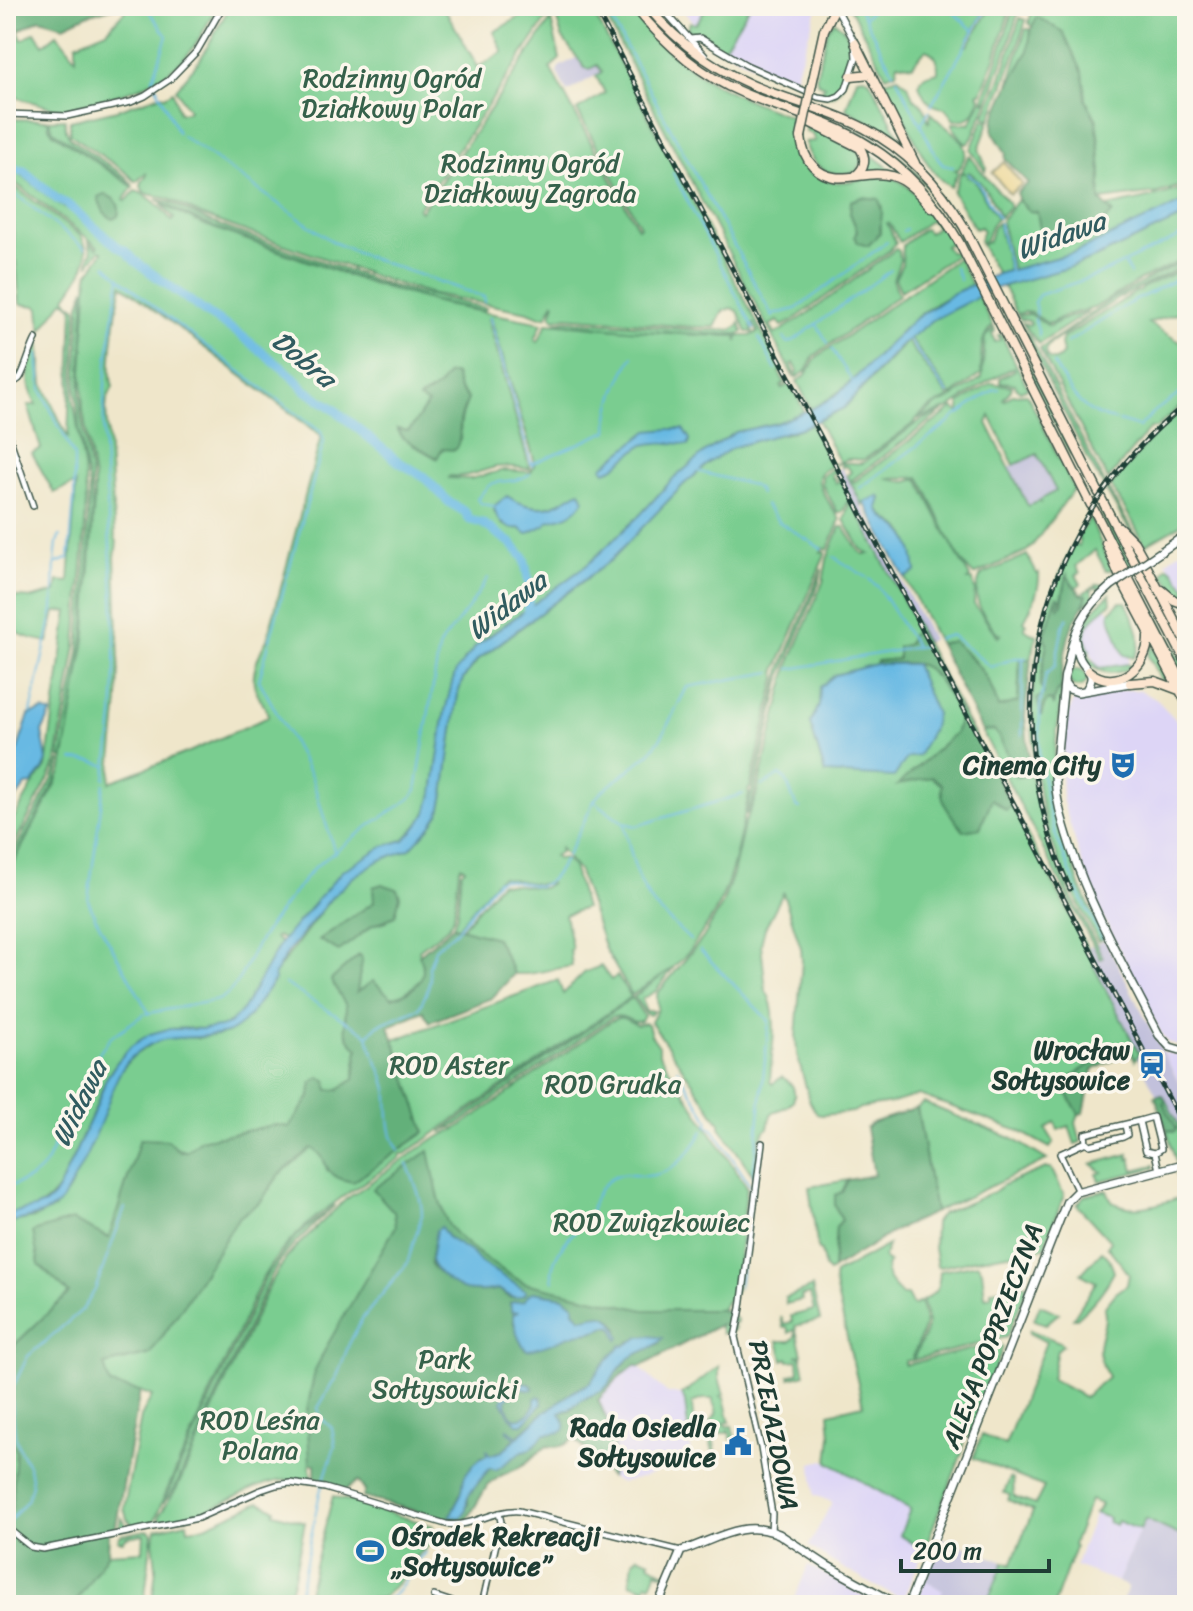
<svg xmlns="http://www.w3.org/2000/svg" width="1193" height="1611" font-family="Sriracha,sans-serif">
	<style>
		.built { fill: #ddd5f6 }
		.industrial { fill: #c2c1dc }
		.green { fill: #7acd90; stroke: #4c8562; stroke-width: 2; fill-rule: evenodd }
		.forest { fill: #63b07a; stroke: #417657; stroke-width: 2; fill-rule: evenodd }
		.sand { fill: #eeda9e; stroke: #868c69; stroke-width: 2 }
		.water { fill: #68b9e3; stroke: #447b8c; stroke-width: 2 }
		.lines { fill: none; stroke-linecap: round; stroke-linejoin: round }
		.stream { stroke: #68b9e3; stroke-width: 2 }
		.river { stroke: #68b9e3; stroke-width: 9 }
		.minor-casing { stroke: #3e564a; stroke-width: 8 }
		.tertiary-casing { stroke: #3e564a; stroke-width: 10 }
		.secondary-casing { stroke: #3e564a; stroke-width: 11 }
		.minor { stroke: #fff; stroke-width: 5 }
		.tertiary { stroke: #fff; stroke-width: 7 }
		.secondary { stroke: #fce5cf; stroke-width: 8 }
		.rail-casing { stroke: #1f3d34; stroke-width: 5 }
		.rail { stroke: #fbf7ec; stroke-width: 2; stroke-dasharray: 6; stroke-linecap: butt }
		.tertiary-bridge-casing { stroke: #3e564a; stroke-width: 10; stroke-linecap: butt }
		.secondary-bridge-casing { stroke: #3e564a; stroke-width: 11; stroke-linecap: butt }
		.tertiary-bridge { stroke: #fff; stroke-width: 7 }
		.secondary-bridge { stroke: #fce5cf; stroke-width: 8 }
		.labels { text-anchor: middle; dominant-baseline: central; stroke-width: 7; stroke-linejoin: round; paint-order: stroke }
		.park-label { font-size: 26px; fill: #36614b; stroke: #fbf7ec }
		.poi-label { font-size: 26px; font-weight: bold; fill: #1f3d34; stroke: #fbf7ec; text-anchor: end }
		.street-label { font-size: 26px; fill: #1f3d34; stroke: #fbf7ec }
		.water-label { font-size: 28px; font-style: italic; fill: #315c60; stroke: #fbf7ec }
	</style>
	<rect width="100%" height="100%" fill="#fbf7ec"/>
	<filter id="ink" filterUnits="userSpaceOnUse"><feTurbulence type="fractalNoise" baseFrequency=".0125" numOctaves="2"/><feDisplacementMap in="SourceGraphic" scale="16" xChannelSelector="R" yChannelSelector="G"/><feConvolveMatrix kernelMatrix="1 2 1 2 8 2 1 2 1" color-interpolation-filters="sRGB"/></filter>
	<filter id="wash" filterUnits="userSpaceOnUse"><feTurbulence type="fractalNoise" baseFrequency=".006" numOctaves="4" result="noise"/><feDisplacementMap in="SourceGraphic" scale="32" xChannelSelector="R" yChannelSelector="G"/><feGaussianBlur stdDeviation="1.8" result="paint"/><feColorMatrix in="noise" values="0 0 0 0 0 0 0 0 0 0 0 0 0 0 0 0 0 1.4 0 .05"/><feComposite in="paint" operator="in"/></filter>
	<g filter="url(#wash)">
		<rect width="100%" height="100%" fill="#efe6ca"/>
		<!-- built -->
		<path class="built" d="M670,6H707L696,24L682,10L680,13Z
			M750,6H818L794,80L757,67L723,49Z
			M1187,546V589L1166,562Z
			M1106,607L1110,612V620L1124,655L1129,658L1128,664L1104,668L1097,666L1085,639V631L1094,618Z
			M1130,690H1140L1157,700L1178,722L1184,718L1187,723V1049L1169,1043L1162,1035L1092,895L1062,799L1061,771L1066,720L1074,700L1094,692Z
			M1163,1052L1187,1057V1098Z
			M636,1364L668,1394H682L685,1402L692,1462L660,1470L644,1477L621,1483L610,1477L615,1438L598,1400L620,1376Z
			M824,1460L910,1509L900,1535L924,1550L904,1596L900,1597L875,1586L831,1561L809,1546L832,1502L814,1495L812,1463Z
			M1095,1513L1140,1530L1118,1582L1075,1566Z
			M808,1565L880,1605H792Z
			M925,1580L944,1591L936,1605H915Z"/>
		<!-- industrial -->
		<path class="industrial" d="M576,58L585,68L597,64L602,72L567,92L557,72L559,67Z
			M1036,453L1056,491L1028,506L1008,468Z
			M842,468L932,639L925,643L836,471Z
			M1105,940L1187,1099V1155L1083,950Z
			M1187,1517V1605H1121L1128,1587L1118,1582L1144,1519L1179,1534Z
			M942,1538L1004,1562L986,1605H936L943,1591L925,1580Z"/>
		<!-- green -->
		<path class="green" d="M6,6H8L22,40L35,32L43,45L57,34L76,58V44L107,31L129,6H217C209,20 202,37 192,49C162,89 109,97 64,109L53,108L12,96L6,98Z
			M230,6H443L478,67L503,52L494,32L533,9L532,6H555L418,209L421,211L551,20L560,59L550,68L638,228L640,226L577,110L605,93L596,76L602,72L597,65L590,69L585,68L562,37L557,20L560,6H590L782,370L779,372L785,383L781,385L782,388L790,384L803,408V412L777,423L736,432L704,453L671,481L641,514L587,565L530,608V587L525,557L518,547L484,523L470,518L466,511L454,503L428,479L399,459L337,410L307,390L284,369L257,350L233,329L210,315L139,263C133,255 128,251 120,246C115,242 113,237 106,234L26,170L17,167L6,159V119L48,120L49,127L53,133L133,187L124,199L126,201L135,191C150,195 162,208 172,221L174,218L161,204L202,224L372,284L451,306L542,323L535,340L538,342L547,323L628,330L555,322L567,320L698,330H731L737,327L740,323L743,332L739,334H700L628,330L694,335L736,336L737,342L738,336H750L758,332L754,324L751,326L753,332H747L738,311L732,308L723,311L715,327H693L567,317L555,319L551,315L555,303L554,302L547,316L540,317L528,312L429,293L389,281L245,231L201,215L169,199L148,194L143,191L141,186L142,182L147,175L146,173L136,182L127,173L70,134V121L117,110L161,95L165,96L173,91L179,113L188,112L189,110L176,89L200,60ZM491,318L535,463L531,472L504,470L470,479L449,478L450,476C467,478 480,471 496,467C507,465 519,468 530,469L488,319ZM448,374L468,399C462,413 459,424 461,440L442,449L436,458L413,445L398,429L408,431C417,423 420,412 428,404L420,398L438,387ZM507,496C521,506 542,511 558,503L571,514L513,529L502,524L494,511Z
			M600,6H628C677,71 724,93 798,119C794,145 805,179 836,182C859,184 881,168 903,183C920,195 944,229 955,246L952,248L950,243L945,246L950,252H955L956,255L901,291L895,279L902,264L903,245L922,230L925,229L929,233L937,227L931,220L900,242L889,223H887L896,243L890,250L792,321L782,326L778,321L770,325L775,334L803,317L896,249L899,251L900,260L893,280L899,295L814,356L806,371L796,378L795,377L798,371L794,363L791,364L794,372L793,376ZM882,205L880,233L855,236L857,230L850,213Z
			M707,6H750L723,49L701,36H693L691,31L687,30L690,22L696,24Z
			M849,6H987L965,46H968L991,6H1011L995,58L981,93H978L980,98C973,115 974,120 954,120L945,108C929,106 925,100 919,85C922,74 928,75 938,72C938,62 937,53 925,50L912,66L898,63L896,72L886,76Z
			M1014,6H1020L1008,46L988,101L983,98L995,68Z
			M1033,6H1187V184L1158,193L1100,200L1101,171L1097,120L1086,100L1083,73L1037,18L1032,27L1029,23Z
			M1020,18L1026,20L1016,52L990,120L984,117L1001,78Z
			M834,21C858,36 852,58 844,80C842,86 840,93 833,95C827,98 821,95 814,93L820,92L825,86L818,83L816,77L828,28Z
			M1026,29H1031L1029,51L1009,84Z
			M864,77L869,79L901,140L846,109L857,78Z
			M898,77L908,85L913,98C924,103 926,112 929,123L931,113C939,124 964,136 966,151C966,156 961,165 959,169L955,170L958,172L951,187C930,176 919,147 908,126C901,111 893,96 885,81Z
			M982,100L987,103L972,138L969,143L966,144L953,127V123L970,124Z
			M65,119L66,130L70,138L125,176L133,185L53,131L49,120Z
			M983,120L989,122L979,149L986,167L985,171L971,150Z
			M807,124L858,149L862,161L856,172C830,178 812,169 805,142L815,141L812,134L806,132Z
			M847,126C899,145 940,192 965,241L963,242C946,211 924,179 896,157C880,145 864,136 847,126Z
			M866,151L896,173L862,174Z
			M970,156L989,181L1009,203V207L1000,217C993,202 983,181 969,172L967,177L973,178L975,181L997,219L991,225L986,239L980,243L979,240L983,231L980,227L975,229L953,192L961,172L966,174L962,171L968,157Z
			M6,166L28,180L56,203L69,210L128,255L137,264L236,334L283,371L302,390L326,405L393,459L424,479L450,505L460,511L469,521L488,530L512,547L520,556L529,588L528,602L524,611L487,637L464,660L445,711L433,793L429,807L422,820L404,840L384,846L343,871L297,923L285,940L277,936L275,938L281,943C263,968 256,1001 232,1021C214,1036 187,1024 166,1030C138,1037 120,1054 106,1079C101,1090 98,1102 93,1113C82,1138 70,1162 60,1186C46,1207 31,1212 6,1214V877L56,784L62,769L86,634L94,500V479L83,411L82,374L88,274L103,252L100,250L89,264L90,254L92,253L89,242L97,248L98,246L6,176ZM122,285L321,436L267,640C260,650 252,671 254,684C255,693 264,704 268,713V717L189,752L110,782L118,701L119,661L115,557L117,542L115,537L106,410L107,399L113,387C106,368 117,306 122,285Z
			M6,180L81,236C96,258 78,280 66,297L70,303L77,308L73,397L84,467L86,495L85,525L76,646L56,761L50,776L6,860V832L33,785L46,767L68,611L55,612L48,642C27,637 13,638 9,614L6,612V596L33,598L56,592L58,581L69,582L76,483L54,493L32,453L41,449L28,405H36C26,384 25,357 39,339L43,384L68,438L73,308L64,300L41,331L39,308L36,306L20,304L9,188L6,184Z
			M1187,187V200L1176,206L1076,252L1012,270L1001,221L1018,200L1029,211H1037L1080,239L1105,221L1112,213L1107,207L1161,195Z
			M156,199L169,202L208,221L235,231L384,283L420,293L486,308L485,311L435,301L357,277L211,226L180,212Z
			M1187,215V258L1140,280L1094,308L1066,315L1051,323H1047L1032,313L1025,312L1017,314L1003,286L1068,268L1097,257Z
			M998,223L1009,271L997,274L981,245L989,241L993,227Z
			M958,258L972,285C949,295 927,307 909,324C877,353 851,390 811,409L797,381L805,376L817,357Z
			M1187,260V264L1119,298L1050,344L1045,350C1046,363 1058,363 1063,353L1061,344L1063,338L1136,292L1141,291L1142,288L1187,267V310L1148,323L1187,346V400L1156,428H1150L1108,480L1040,349L1112,299L1163,271Z
			M85,288L80,392L81,414L91,475L92,511L84,636L66,745L62,758L59,757L79,651L88,519L89,487L79,426L76,390L80,305Z
			M978,296L993,326C978,337 982,358 981,374L951,396L910,338L934,319Z
			M1088,312L1039,344L1022,323L1029,325L1031,323L1029,321L1020,319L1018,316L1030,314L1049,326L1066,318Z
			M1009,326L1072,447L1070,455L1007,327Z
			M1021,327L1030,337L1105,484L1142,547L1140,548L1091,465Z
			M994,328L995,331L992,334L995,342L1000,340L998,335L1001,334L1028,388L1020,391L1016,388L1015,384L1000,382V378L1015,370L1014,367L988,381L949,408L918,419L939,403L945,402L982,378L985,337Z
			M907,341L949,398C936,404 921,410 914,423L865,459C857,461 852,457 844,460V461C837,465 826,467 821,473C812,483 835,510 840,520L828,549L827,550L824,548L821,552H825V555L776,670V678L750,788L748,790L749,794C740,832 735,873 717,908C710,923 699,936 691,949C677,968 652,982 632,995L605,949L579,872L560,848V852L554,856L557,859L564,858L573,867L585,908L565,915L572,949L570,950L572,966L528,974H514L496,938L461,929L500,883L543,888L551,883L537,884L501,877L496,881L458,927L453,926L457,915L461,872L465,869L461,866L459,870L454,916L449,926L419,950C420,956 424,962 424,968C425,975 421,979 416,984C396,1004 382,997 356,993L362,958C355,979 337,1019 349,1039C352,1043 355,1046 358,1049L354,1079L338,1090H328L319,1078L312,1083L310,1097L290,1128L276,1125L201,1140L187,1151L140,1139L109,1239L56,1280L69,1293L6,1353V1223L34,1218L55,1208L69,1190L104,1112L110,1093L118,1074L133,1056L160,1039L180,1037L197,1038L228,1033L275,980L274,975L331,898L353,877L378,860L410,849L431,826L440,812L444,794L458,693L463,679L478,660L611,560L683,485L710,462L734,447L765,437L788,433L811,424L831,466L842,461H839L818,421L844,408ZM373,887L387,921L373,925L339,950L320,939L375,902Z
			M991,383L1012,386L1011,390L1003,399L1005,400L1012,395L1027,394L1074,489L1032,546L1027,551L974,575C953,558 935,502 919,477C908,479 894,476 888,479L906,482L918,479L954,549L970,577L968,580H973L975,590L974,604L998,637L1002,634L999,635C984,616 969,601 981,575L1027,555L1037,574L1039,573C1040,589 1032,607 1024,621L1027,624L1024,627L1030,633L1037,635L1031,659H1020L1018,702L998,707C991,678 974,652 945,642L939,644L905,578L916,571C913,559 912,541 903,531C895,522 884,520 878,508L881,498L866,501L862,505L847,475L851,472L847,466L842,467L841,464C852,460 856,466 865,462L918,422L943,411L852,480L854,482L953,408L960,413V403ZM990,416L1014,465L1037,454L1056,491L1040,500L1041,504L1039,501L1028,506L987,423Z
			M1187,405V521L1145,545L1134,524L1111,486L1152,436Z
			M834,468L836,471L831,475L836,483L839,481L835,474L837,473L920,632L911,634L908,644L898,659L878,661L876,664L835,675L820,687L819,706L810,723L825,773L936,714L915,664L925,666L932,675L937,678L952,702L959,720L956,732L899,784L931,777L942,785L992,798L1006,810L1012,806L1095,962L1093,965L1139,1053L1135,1060L1131,1052C1114,1050 1071,1072 1064,1088L1079,1114L1076,1123L1081,1142L1075,1144L1069,1126L1058,1130L1055,1122L1046,1129L1054,1142L1050,1148L1019,1131L919,1095L892,1103L860,1108L853,1112L822,1115L817,1114L810,1102L797,1054L796,1037L802,961L801,948L783,893L765,928L761,944L766,991C780,1011 771,1057 770,1081L772,1084L782,1077C789,1081 794,1085 794,1093C796,1107 780,1108 771,1114L768,1128L764,1132L760,1139L755,1178L720,1127V1123L651,1022L658,1009L657,994L703,938L722,905L733,874L744,825L755,800L788,667L823,582L827,559L840,527H844L859,551L863,554H869L861,549L844,520L849,503L847,502L843,511L838,513L822,484V476Z
			M1100,501L1133,565L1128,569L1097,506Z
			M1090,517L1112,570L1106,571L1095,550L1076,566L1080,573L1076,575L1081,584L1076,587L1081,594L1098,584L1105,585L1100,589L1096,587L1091,589L1094,596L1084,607L1087,595H1082L1067,576L1059,609L1056,604L1057,596L1044,638L1047,642L1040,685L1044,693L1041,715L1044,705L1047,701L1051,700L1062,687L1052,775L1054,804L1080,886L1105,938L1098,941C1083,912 1067,883 1056,853C1027,773 1025,687 1048,606C1055,585 1064,564 1074,544L1079,546L1080,541L1078,537Z
			M1168,567L1172,569L1187,589V602L1163,575L1165,570Z
			M822,569L819,583L781,677L752,803L746,815L781,668Z
			M1110,594L1111,603C1095,617 1077,627 1090,651L1088,653L1093,661L1099,668L1128,664L1131,667C1111,681 1079,669 1079,642C1079,623 1096,606 1110,594Z
			M1140,594L1149,598L1187,671V686Z
			M1120,602H1126C1134,619 1146,640 1134,658L1124,655C1119,646 1118,639 1115,631C1113,623 1109,621 1110,612Z
			M1151,644L1171,683L1161,680L1148,656Z
			M1069 678a9 9 0 1 1 18 0a9 9 0 1 1-18 0Z
			M995,730L1008,754L1016,777L1031,775L1051,851L1072,898L1103,958L1100,959L982,731Z
			M59,760L61,761L55,782L6,874V866L52,780Z
			M601,966L611,980L617,976L631,997L405,1154H401L400,1158C349,1193 293,1224 262,1279L164,1497L154,1523L121,1530L119,1529L121,1517L128,1527L133,1525L127,1519L124,1508L141,1417L152,1396L142,1392L110,1385L104,1365L148,1355L161,1339L183,1306L238,1218L261,1201L279,1175L312,1147L322,1154L327,1170L353,1182L425,1132L394,1040L558,980L563,994L585,972Z
			M674,967L656,991L642,999L646,1011H654L650,1015L646,1014L634,997Z
			M632,998L644,1016L641,1021C630,1025 626,1013 612,1017L457,1125L441,1132Z
			M618,1018H623L637,1025L645,1023L648,1024L651,1035L659,1046V1054L747,1187L735,1292L721,1309L723,1310H727L730,1316H733L737,1320L736,1323L732,1322V1326L735,1327L733,1331L722,1333L719,1325L639,1367L636,1365L620,1376L598,1400L615,1438L610,1477L574,1437C566,1446 560,1448 547,1446L519,1468L502,1475L487,1486L467,1520L452,1521L363,1497L365,1491L358,1481L345,1490L315,1481V1464H310L311,1482C300,1481 289,1479 278,1481C246,1487 221,1509 188,1515V1517L161,1521L159,1519L160,1514L177,1488L270,1284L285,1260L296,1247L345,1200L430,1141L458,1128L611,1021Z
			M1166,1101L1187,1141V1159L1176,1162L1167,1131L1170,1130L1173,1123L1163,1102Z
			M924,1103L1011,1138L1047,1160L935,1212L917,1108Z
			M1129,1154L1128,1159L1131,1158L1134,1170L1154,1165V1168L1099,1181L1097,1174L1102,1172L1092,1164Z
			M1046,1168H1051L1064,1195L1044,1248L978,1259L940,1267L937,1266L934,1248L935,1223L941,1214L994,1192L1003,1185Z
			M1186,1171L1187,1517L1179,1535L1145,1519L1140,1530L1118,1521L1116,1525L1108,1522L1109,1518L1095,1513L1098,1510L1101,1504L1090,1500L1073,1545L1075,1547L1054,1605H986L1004,1562L1011,1565L1033,1511L1008,1500L1010,1495L1004,1493L1010,1478L1013,1479L1014,1497L1035,1505L1044,1487L973,1458L982,1435L1005,1445L1046,1342L1029,1333L1030,1330L1060,1342L1063,1345L1057,1350L1051,1379L1084,1397L1108,1377C1104,1368 1099,1359 1099,1349C1099,1335 1108,1323 1104,1308L1116,1293L1127,1285L1129,1274L1107,1246L1111,1242L1077,1205L1084,1196L1107,1190L1112,1202C1136,1214 1157,1204 1182,1197L1176,1173Z
			M848,1180L835,1206L842,1220L836,1227L833,1269L829,1272L825,1268L821,1251L818,1250L809,1187Z
			M335,1205L295,1243L279,1262L270,1278L175,1488L163,1504L267,1274L295,1237Z
			M888,1245L884,1258L889,1263C881,1276 893,1285 902,1295H907L913,1306L920,1302C931,1331 919,1334 912,1360L905,1361V1365L997,1343L1003,1347L969,1437L964,1439L962,1453L924,1550L900,1535L910,1509L828,1462L831,1435L829,1413L863,1405L834,1281L835,1274Z
			M1102,1251L1109,1258L1114,1272C1105,1290 1092,1305 1077,1318H1073L1096,1282L1081,1274Z
			M978,1264L982,1270L985,1297L991,1296V1290C1006,1289 1012,1283 1028,1285L1007,1337L913,1360C923,1333 934,1332 922,1301C938,1292 939,1289 940,1271Z
			M812,1287L820,1320L795,1326L802,1354L796,1356H801L805,1374L790,1378L789,1376L799,1372L798,1360L789,1361L788,1358L783,1360L778,1341H790C795,1339 797,1334 794,1330L789,1333L787,1327H783L781,1317L784,1324L792,1322L791,1316L814,1310L810,1294L801,1296L802,1300L786,1304L785,1298Z
			M1040,1305L1059,1313L1046,1324L1034,1320Z
			M719,1366V1378L724,1395L721,1396L724,1398L730,1422L724,1423L726,1426H732L737,1448L734,1446L728,1429V1433H720L719,1430L712,1432L716,1454L713,1452L709,1436L708,1438H700L699,1435L691,1437L692,1442L690,1444L685,1402L682,1394L687,1391L689,1393L688,1390ZM703,1399H713V1403C720,1415 715,1415 708,1425L698,1426L694,1430L692,1403Z
			M6,1438H10L16,1449L12,1508L6,1512Z
			M333,1496L433,1526L427,1547L411,1561L400,1581L382,1598L326,1602V1604L313,1605L307,1596Z
			M259,1502L275,1509L274,1513L305,1522L294,1577L286,1605H152L156,1568L153,1541L156,1529L187,1522L188,1529L203,1527Z
			M147,1530L150,1531L152,1534L144,1605H74L108,1553L143,1551L144,1534L127,1537L123,1541H119L118,1540L121,1535Z
			M638,1556L650,1561L649,1564L668,1574L667,1575L657,1571L651,1585L647,1583L645,1588L630,1583L633,1561Z"/>
		<!-- forest -->
		<path class="forest" d="M8,6H117L87,15L64,26L40,19L18,31Z
			M1037,17L1063,32L1083,73L1086,100L1096,120L1101,172L1100,200L1113,213L1105,221L1080,239L1053,241L1040,230L1037,212L1029,211L1018,200L1017,193L1028,183L1005,159L1006,153L993,132L994,119L1009,85L1028,52L1031,29Z
			M104,194C114,198 122,203 118,216L113,219C103,215 101,206 98,197Z
			M862,197L879,199L882,212L880,232L868,246L858,243L855,236L857,230L850,213L851,201Z
			M448,374H455L459,389L468,399C465,407 460,415 460,424C459,436 461,440 455,450L442,449L437,458L403,438L397,429L408,431C417,423 420,413 428,404L419,399L438,387Z
			M1067,574L1072,584L1082,595H1087C1084,606 1078,614 1073,624C1068,635 1059,677 1062,687L1055,695L1053,706L1051,700L1047,701L1044,705L1041,716L1037,699L1044,693L1040,685L1047,642L1044,638L1057,596L1060,598L1057,604L1059,608L1062,604Z
			M920,632L1012,806L1006,810L992,799L980,828L964,831C953,818 939,803 942,785L932,777L898,785L956,732C956,730 959,721 959,719C958,704 934,669 920,665C907,661 890,664 876,664L877,661L898,659V647L908,644L911,634Z
			M953,641C976,663 989,674 998,707L1018,702L1020,659H1031L1025,717L1031,775L1016,777C1010,761 1005,744 994,730L982,731L939,644Z
			M382,884L397,889L400,896L395,916L373,925L339,951L319,940L374,902L373,887Z
			M453,926L496,938L514,974L492,998L430,1022L423,1011L389,1026L425,1132L353,1182C316,1175 335,1162 312,1148L279,1175L261,1201L238,1218L183,1306L150,1354L104,1365L110,1385L140,1391L115,1530L109,1532L108,1553L74,1605H6V1512L12,1508L16,1450L10,1438H6V1353L69,1293L39,1265L33,1232L72,1220L109,1238L140,1139L168,1140L179,1151H187L200,1140L277,1125L289,1127L310,1097L312,1083L319,1077L327,1081L328,1090H338L354,1079L358,1049L349,1039L345,1028L346,1006L331,980L359,955L362,958L357,992L373,981L392,998C414,992 431,978 419,955Z
			M1121,1051L1131,1052L1093,1070L1084,1113L1079,1114L1064,1088C1072,1069 1103,1060 1121,1051Z
			M1157,1095H1163L1166,1101L1163,1103L1177,1129L1174,1132L1170,1130L1167,1131L1155,1096Z
			M917,1108L935,1212L896,1230L833,1269L836,1227L842,1220L835,1206V1195L842,1192L848,1180L874,1175L866,1128L872,1123Z
			M429,1151C433,1168 440,1213 449,1225C460,1243 506,1274 525,1283L644,1310H722L729,1321L721,1324L639,1367L636,1365L620,1376L598,1400L615,1438L610,1477L574,1437C566,1446 560,1448 547,1446L519,1468L502,1475L487,1486L467,1520L459,1522L363,1497L365,1491L358,1481L345,1490L315,1481V1464H310L307,1411L315,1370L329,1342L396,1226L394,1212L373,1189ZM441,1228L450,1240L472,1253L481,1263L525,1291L521,1296L510,1298L498,1289C490,1292 475,1292 467,1290C460,1289 433,1271 431,1264C429,1257 436,1234 441,1228ZM533,1292L563,1297L574,1305V1311L581,1318H610C617,1323 620,1331 618,1339L613,1327L607,1326C596,1333 587,1332 575,1334C558,1338 543,1350 525,1349L514,1324L513,1314H519V1312L512,1311L510,1303L524,1302ZM631,1341L658,1344L629,1358L603,1390L579,1401L570,1410L559,1413L564,1419L549,1433L541,1435L532,1448L523,1451L496,1469L490,1468L468,1496V1505L460,1518L450,1516L464,1486V1478L472,1466L478,1463L481,1457L503,1451L510,1443L541,1415L574,1391L590,1383L601,1367L622,1345L624,1346ZM523,1383H527L533,1387L528,1390L522,1387L512,1392L506,1400C508,1424 523,1424 535,1405V1399L542,1404L522,1424L513,1420L502,1402L505,1395Z"/>
		<!-- sand -->
		<path class="sand" d="M1004,162L1022,184L1010,194L992,173Z"/>
		<!-- water -->
		<path class="water" d="M1187,200V215L1097,257L1068,268L993,289L934,319L899,347L844,408L804,427L734,447L710,462L683,485L611,560L477,660L463,679L458,693L444,794L440,812L431,826L410,849L378,861L353,877L331,898L289,950L274,975L275,980C260,996 252,1020 231,1031C224,1035 215,1035 207,1036C175,1040 160,1033 132,1057C116,1072 112,1092 105,1111C95,1139 77,1176 62,1201C47,1216 26,1219 6,1223V1214L34,1208L45,1204L53,1197L60,1186L97,1105L106,1079L117,1062L131,1046L150,1034L168,1029H202L220,1027L229,1024L242,1011L281,942L342,871L384,846L404,840L415,829L426,814L433,793L445,711L452,683L456,671L476,646L587,565L641,514L671,481L704,453L736,432L777,423L811,409L834,397L847,386L912,321L954,293L997,274L1076,252Z
			M669,429H683L690,439L689,445C672,443 657,441 641,446L613,468L605,471L602,467L648,431Z
			M580,491L584,500C574,516 565,516 548,521L545,525L527,534L519,528C506,531 495,518 494,506L507,496C519,504 537,510 551,506C560,504 571,495 580,491Z
			M879,496L881,498L878,508C882,517 888,520 896,526C912,537 914,554 916,572L905,578L864,502Z
			M876,664H915L936,714L933,727L919,755L907,758L894,777L825,773L810,723L819,706L820,687L835,675Z
			M43,710L51,713L42,732L47,760L43,770L32,784L26,785L13,802L6,801V768L17,751L29,715Z
			M441,1227L448,1238L472,1253L481,1263L526,1291L525,1294C514,1302 508,1294 498,1289C490,1291 473,1292 465,1290C453,1286 434,1272 431,1260L436,1230Z
			M533,1292L563,1297L574,1305V1311L581,1318C585,1318 598,1315 600,1315C613,1315 617,1328 620,1338L618,1340L613,1327L607,1326C595,1334 582,1331 570,1336C556,1341 542,1349 527,1350C517,1341 515,1327 513,1314L519,1312L512,1311L510,1304L513,1302L524,1301L530,1293Z
			M649,1336L663,1338C654,1350 641,1350 630,1358C619,1365 614,1379 605,1388C598,1394 589,1395 582,1400C574,1405 569,1410 560,1413C572,1433 562,1433 545,1434L532,1448L523,1451L496,1470L490,1468C483,1476 475,1486 469,1495C463,1505 471,1508 460,1518L450,1516C454,1508 459,1500 462,1491C463,1487 463,1482 464,1478C467,1470 479,1458 487,1455L486,1449L490,1455L503,1451L516,1438L507,1431L508,1429L518,1437L520,1435L541,1415L574,1391L590,1383L601,1367L622,1345L624,1346L640,1337Z
			M523,1383L531,1385L533,1389L528,1390L521,1387L512,1392L506,1400C508,1424 523,1424 535,1405V1399L539,1396L541,1398L542,1404L523,1424H517L509,1415L502,1401L505,1395Z"/>
		<g class="lines">
			<!-- stream -->
			<path class="stream" d="M145,6L167,36L153,79L178,133
				M604,6L773,317
				M858,6L893,72
				M947,6L951,10
				M954,13L974,31
				M865,17L876,6
				M897,79L938,159L943,165L953,167
				M931,106L988,6
				M921,124L929,111
				M182,136L333,242L367,257L484,297L485,302
				M673,173L754,329
				M968,174L977,181L998,218
				M6,187L85,248
				M999,223L1010,271
				M903,231L906,229
				M106,265L120,278
				M1125,265L1130,274
				M955,268L960,280
				M772,315L796,309L887,242
				M1037,315L1034,302L1039,295L1098,275L1187,233
				M490,318L532,466
				M1035,319L1039,335
				M817,325L828,343
				M759,338L776,370
				M784,338L788,343L793,341L891,270
				M909,340L948,394
				M1067,343L1128,304L1187,274
				M832,349L853,382
				M1054,364C1070,391 1081,415 1115,420
				M1119,421L1139,427L1155,411L1187,389
				M1176,434L1187,423
				M531,464L608,431C608,401 619,382 633,356
				M697,470L700,472L752,485L757,488L760,494
				M860,488L951,421C954,414 963,415 967,407L994,390L999,389
				M765,505L779,522L822,549
				M494,506L482,504L477,499C481,495 486,487 491,484C502,479 515,484 530,474
				M834,557L866,577
				M55,562L57,542L60,536
				M869,579L878,587L916,647
				M1068,618L1063,626L1055,666L1046,674L1040,706L1039,755L1048,808L1056,836L1077,889L1102,938
				M937,639L951,635L991,667L1015,658H1026
				M1040,657H1042
				M790,669L923,646
				M31,713L53,609L55,564L69,558L74,497V456L41,390L38,354
				M1022,736L1023,658
				M73,760L92,761L107,766L105,779
				M107,766C125,660 108,554 104,448C101,391 110,333 120,278L162,313L321,432L324,441L259,680L312,778L335,853
				M104,784L88,900L95,917L149,1013L147,1014
				M762,786L780,775L786,780L796,806L800,808
				M594,801L600,793L650,753L662,736L687,687L772,672
				M624,823C630,850 636,882 654,905C665,917 678,928 690,940
				M567,856L594,801L624,823L636,826L743,794
				M700,950L769,1021L753,1177
				M285,984L367,1034
				M149,1013L218,1000C239,991 246,961 258,943C272,920 290,897 307,876L316,866L373,823L410,799L416,791L439,649L442,642L467,610L488,578
				M677,1069L705,1114L709,1121L707,1125L713,1129L726,1148L751,1187L739,1288
				M399,1150C386,1131 390,1110 387,1089C383,1070 371,1054 368,1035L378,1025L419,1008L426,994L430,980L429,967L435,949L457,930L497,881L503,879L538,886C552,884 557,871 565,860
				M6,1187C24,1182 35,1178 46,1163L88,1071L100,1052L110,1038L144,1014
				M553,1281C548,1264 562,1245 574,1232C579,1227 587,1221 590,1214C592,1211 592,1205 593,1202C596,1193 604,1183 612,1178C622,1172 631,1175 642,1176C671,1178 690,1154 703,1131
				M8,1523L27,1500L32,1485L29,1467L21,1452L15,1435L11,1395L14,1385L28,1356L82,1310L95,1290L125,1208
				M297,1605L320,1492L335,1446L332,1428L321,1418L318,1408L338,1374L349,1344L362,1319L407,1264L422,1215C422,1198 414,1180 407,1164
				M363,1605C414,1599 396,1576 426,1552"/>
			<!-- river -->
			<path class="river" d="M6,162L17,170L24,171L58,200L67,204L117,246L127,252L135,261L209,315L238,333L289,373L305,390L330,406L399,462L423,476L450,503L465,512L470,520L482,523L511,543L524,558L530,588L527,615"/>
		</g>
	</g>
	<g filter="url(#ink)">
		<g class="lines">
			<!-- minor casing -->
			<g class="minor-casing">
				<path id="minor" d="M660,6L705,56
					M690,39L700,38L746,65L818,97L831,99L839,96L846,89L856,58L855,43L836,7
					M6,114L67,116L131,102L145,96L169,80L197,51L223,6
					M6,336H7
					M6,385C9,384 17,381 19,379C24,374 31,347 36,339
					M6,428L33,506
					M1139,1121L1153,1117L1161,1149L1155,1153
					M1125,1125L1127,1135L1123,1137L1090,1145L1086,1142L1085,1134L1139,1121L1146,1151L1155,1153L1159,1170
					M762,1143L741,1308L735,1337L761,1448L772,1514L771,1531
					M1078,1192L1060,1154L1086,1142
					M6,1527L31,1547L43,1549L198,1518L261,1490L276,1485L290,1483L325,1488L446,1524C472,1528 493,1509 519,1511L681,1551
					M434,1596L461,1605
					M482,1605L501,1522L499,1513"/>
			</g>
			<!-- tertiary casing -->
			<g class="tertiary-casing">
				<path id="tertiary" d="M1162,551L1187,534
					M1099,597C1080,617 1073,636 1068,663C1067,670 1064,674 1064,682L1069,689L1078,692L1130,683
					M1075,639C1076,646 1077,652 1080,659C1086,671 1097,673 1087,688
					M1064,682L1055,772C1055,798 1062,820 1070,845C1092,912 1127,972 1159,1035L1170,1047L1187,1052
					M658,1605L681,1551C716,1540 741,1519 779,1534L826,1565L899,1605
					M908,1605L1067,1201L1076,1192L1187,1163"/>
			</g>
			<!-- secondary casing -->
			<g class="secondary-casing">
				<path id="secondary" d="M634,6C664,43 699,75 743,93C785,111 829,120 868,145C907,169 936,202 959,242L1091,505
					M647,6C681,47 722,75 772,93C803,104 835,113 864,128C906,150 940,186 964,227L1099,493
					M855,43L915,163
					M851,76L871,74
					M812,84L824,30L836,6
					M805,120L860,148C867,159 865,169 855,176
					M801,137C802,148 805,158 813,166C836,190 865,168 892,176C908,180 920,195 931,207
					M1101,498L1135,564
					M1094,510L1125,571
					M1119,527L1134,542L1143,558
					M1186,534H1187
					M1106,543L1119,575
					M1147,567L1187,644
					M1139,572L1187,664
					M1129,579L1187,691
					M1123,583L1187,704
					M1162,590L1174,600L1187,605
					M1089,671C1116,693 1149,667 1148,636
					M1130,683L1155,681L1179,690"/>
			</g>
			<!-- minor -->
			<use href="#minor" class="minor"/>
			<!-- tertiary -->
			<use href="#tertiary" class="tertiary"/>
			<!-- secondary -->
			<use href="#secondary" class="secondary"/>
			<!-- rail casing -->
			<g class="rail-casing">
				<path id="rail" d="M594,6L1187,1133
					M1070,889C990,711 1036,525 1187,403"/>
			</g>
			<!-- rail -->
			<use href="#rail" class="rail"/>
			<!-- tertiary-bridge casing -->
			<g class="tertiary-bridge-casing">
				<path id="tertiary-bridge" d="M1099,597L1112,585L1162,551"/>
			</g>
			<!-- secondary-bridge casing -->
			<g class="secondary-bridge-casing">
				<path id="secondary-bridge" d="M801,137L812,84"/>
			</g>
			<!-- tertiary-bridge -->
			<use href="#tertiary-bridge" class="tertiary-bridge"/>
			<!-- secondary-bridge -->
			<use href="#secondary-bridge" class="secondary-bridge"/>
		</g>
	</g>
	<!-- icons -->
	<defs>
		<g id="theatre-bare" transform="scale(2.16)"><path d="M-5-5.5Q0-4 5-5.5V0Q5 5 0 6Q-5 5-5 0ZM-3.3-2.5H-1v1.5H-3.3ZM1-2.5H3.3v1.5H1ZM-2.8 1Q0 5.5 2.8 1Z" fill="#1f6fb2" stroke="#fbf7ec" stroke-width="2.5" paint-order="stroke"/></g>
		<g id="station-bare" transform="scale(2.16)"><path d="M-3-6H3Q5-6 5-4V2Q5 4 3 4L4.5 6H3L1.5 4h-3L-3 6H-4.5L-3 4Q-5 4-5 2V-4Q-5-6-3-6ZM-3.5-4v3h7v-3ZM-3.5 1v1.5H-2V1ZM2 1v1.5H3.5V1Z" fill="#1f6fb2" stroke="#fbf7ec" stroke-width="2.5" paint-order="stroke"/></g>
		<g id="civic-bare" transform="scale(2.16)"><path d="M-.6-6.5H3V-4.5H.6V-3L4-1V1h2V6H-6V1h2V-1L-.6-3ZM-1.2 2.5V6h2.4V2.5Z" fill="#1f6fb2" stroke="#fbf7ec" stroke-width="2.5" paint-order="stroke"/></g>
		<g id="stadium-bare" transform="scale(2.16)"><path d="M0-5a6.5 5 0 1 0 0 10a6.5 5 0 1 0 0-10ZM-3.5-1.8h7v3.6h-7Z" fill="#1f6fb2" stroke="#fbf7ec" stroke-width="2.5" paint-order="stroke"/></g>
	</defs>
	<g fill-rule="evenodd">
		<use href="#theatre-bare" x="1123" y="765"/>
		<use href="#station-bare" x="1152" y="1065"/>
		<use href="#civic-bare" x="738" y="1442"/>
		<use href="#stadium-bare" x="370" y="1551"/>
	</g>
	<g class="labels">
		<!-- park labels -->
		<g class="park-label">
			<text x="392" y="78">Rodzinny Ogród<tspan x="392" dy="30">Działkowy Polar</tspan></text>
			<text x="530" y="163">Rodzinny Ogród<tspan x="530" dy="30">Działkowy Zagroda</tspan></text>
			<text x="449" y="1065">ROD Aster</text>
			<text x="613" y="1084">ROD Grudka</text>
			<text x="652" y="1222">ROD Związkowiec</text>
			<text x="445" y="1359">Park<tspan x="445" dy="30">Sołtysowicki</tspan></text>
			<text x="260" y="1420">ROD Leśna<tspan x="260" dy="30">Polana</tspan></text>
		</g>
		<!-- poi labels -->
		<g class="poi-label">
			<text x="1101" y="765">Cinema City</text>
			<text x="1130" y="1050">Wrocław<tspan x="1130" dy="30">Sołtysowice</tspan></text>
			<text x="716" y="1427">Rada Osiedla<tspan x="716" dy="30">Sołtysowice</tspan></text>
			<text x="392" y="1536" text-anchor="start">Ośrodek Rekreacji<tspan x="392" dy="30">„Sołtysowice”</tspan></text>
		</g>
		<!-- street labels -->
		<g class="street-label">
			<text transform="translate(992 1336) rotate(-69)">ALEJA POPRZECZNA</text>
			<text transform="translate(774 1425) rotate(79)">PRZEJAZDOWA</text>
		</g>
		<!-- water labels -->
		<g class="water-label">
			<text transform="translate(1061 235) rotate(-20)">Widawa</text>
			<text transform="translate(304 359) rotate(39)">Dobra</text>
			<text transform="translate(507 605) rotate(-38)">Widawa</text>
			<text transform="translate(79 1103) rotate(-64)">Widawa</text>
		</g>
	</g>
	<!-- margin -->
	<rect width="1193" height="1611" fill="none" stroke="#fbf7ec" stroke-width="32"/>
	<!-- scale -->
	<path d="M901 1559v12h148v-12" fill="none" stroke="#1f3d34" stroke-width="4"/>
	<text x="913" y="1559" font-size="24" fill="#1f3d34" stroke="#fbf7ec" stroke-width="6" paint-order="stroke">200 m</text>
</svg>
